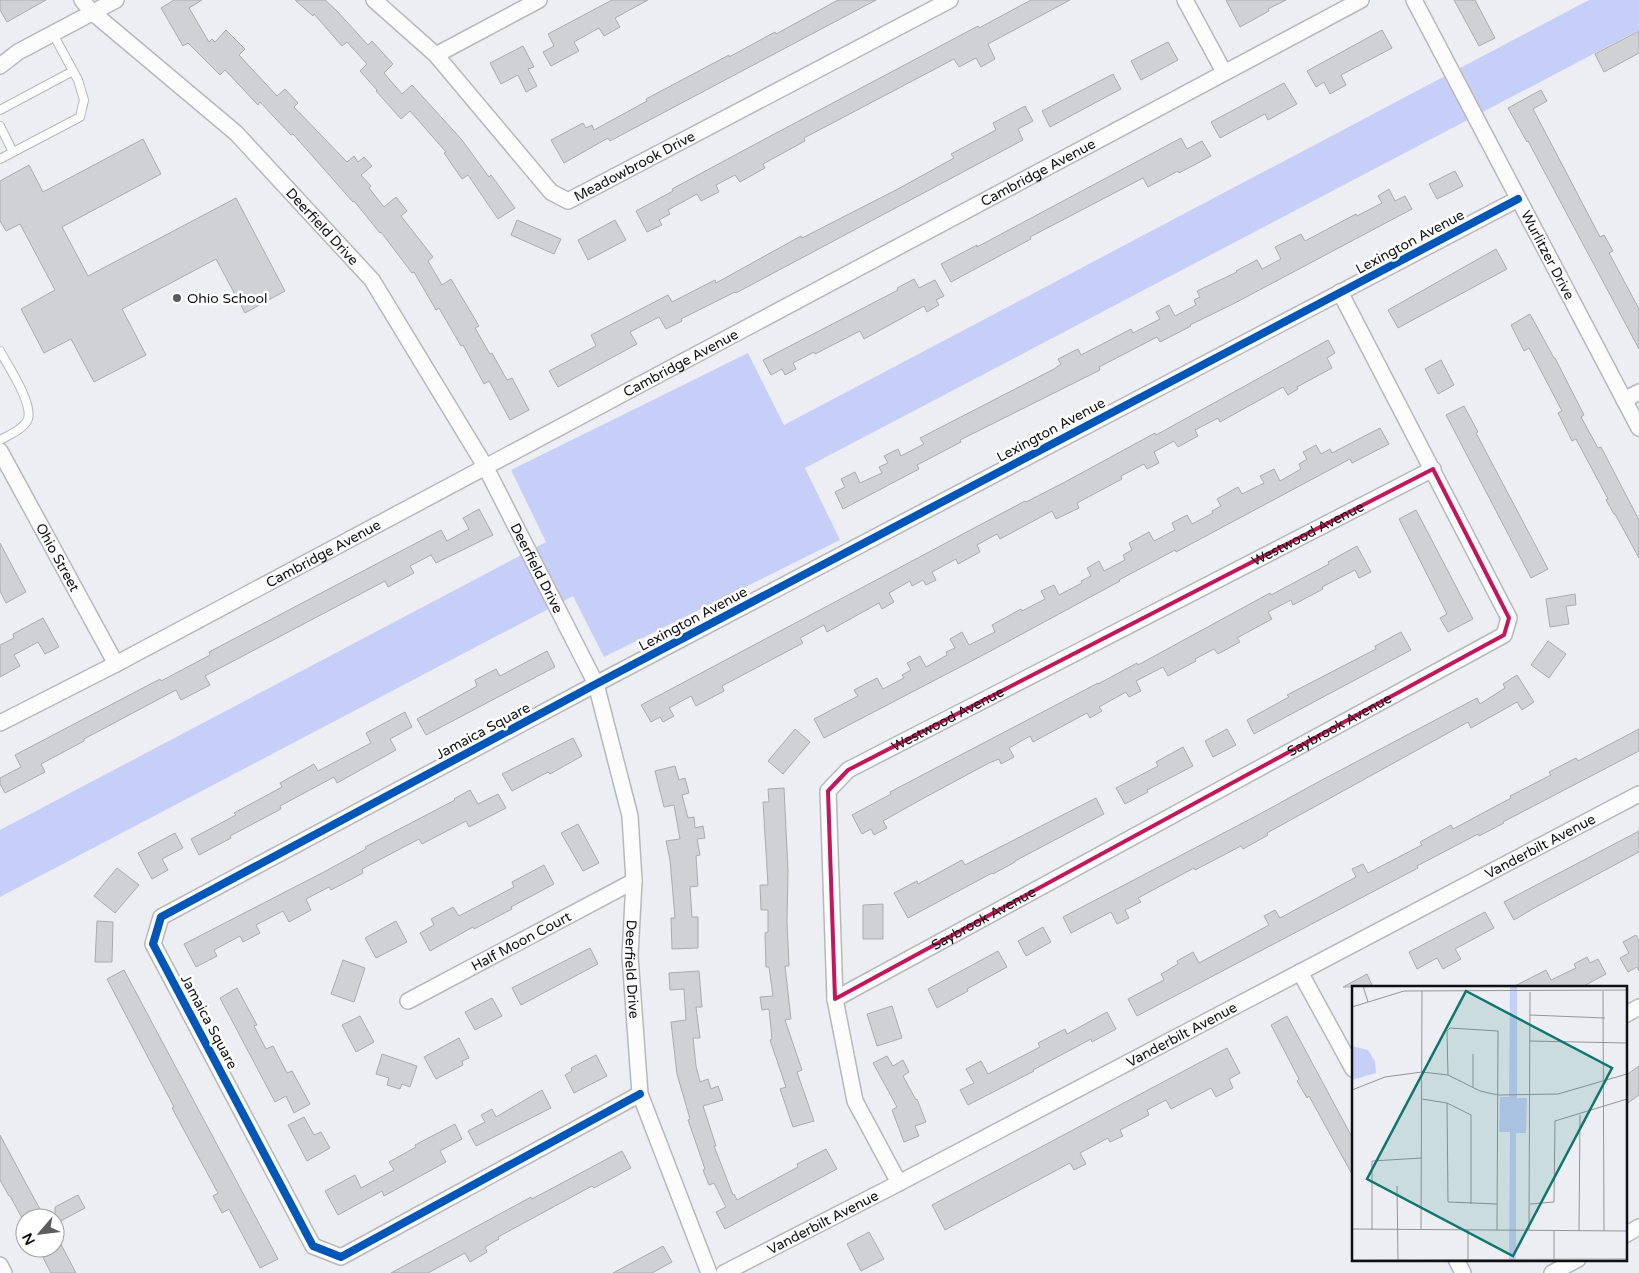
<svg xmlns="http://www.w3.org/2000/svg" width="1639" height="1273" font-family="'Varela Round',sans-serif">
	<style>
		.green { fill: #c5cff7 }
		.building { fill: #d0d1d5; stroke: #aaabae }
		.lines { fill: none; stroke-linecap: round; stroke-linejoin: round }
		.lane-casing { stroke: #b7b8bb; stroke-width: 10 }
		.street-casing { stroke: #b7b8bb; stroke-width: 18 }
		.lane { stroke: #fcfcfd; stroke-width: 8 }
		.street { stroke: #fcfcfd; stroke-width: 15 }
		.cycleway-casing { stroke: #fff; stroke-width: 11 }
		.cycleway { stroke: #0057b8; stroke-width: 8 }
		.marked { fill: none; stroke: #c2185b; stroke-width: 4; stroke-linejoin: round }
		.poi-dot { fill: #5d5d61; stroke: #fff; stroke-width: 2 }
		.labels { text-anchor: middle; dominant-baseline: central; stroke-width: 5; stroke-linejoin: round; paint-order: stroke }
		.street-label { font-size: 14px; fill: #0f0f12; stroke: #fff }
		.poi-label { font-size: 14px; fill: #0f0f12; stroke: #fff; text-anchor: start }
		.inset-road { fill: none; stroke: #949599; stroke-width: 1 }
		.view { fill: #0f766e; fill-opacity: 0.15; stroke: #0f766e; stroke-width: 2.5 }
		.inset-edge { fill: none; stroke: #0f0f12; stroke-width: 2.5 }
	</style>
	<rect width="100%" height="100%" fill="#edeef3"/>
	<!-- green -->
	<path class="green" d="M1589,0H1639V30L805,468L840,540L604,657L573,596L0,897V830L546,542L511,470L748,353L784,425Z"/>
	<!-- building -->
	<path class="building" d="M0,0H46L7,22L0,10Z
		M174,0H202L189,8L209,42L212,39L215,42L226,30L245,49L239,55L277,96L285,89L298,103L294,107L347,162L354,156L358,162L364,157L372,166L361,175L371,186L369,188L384,207L396,197L407,211L401,216L433,257L428,261L442,285L451,279L479,326L475,328L490,354L492,353L507,380L512,378L529,410L510,420L489,381L484,384L463,345L461,346L439,308L436,310L414,272L412,273L381,232L380,233L354,201L353,202L293,134L291,135L260,102L258,105L225,70L220,75L188,43L183,46L161,8Z
		M295,0H325L336,10L368,45L372,41L393,64L384,73L402,94L412,85L462,140L489,177L491,175L515,208L498,219L468,175L462,179L444,153L446,152L410,111L401,119L376,91L377,90L360,71L367,64L347,42L342,46L314,14L313,16Z
		M612,0H648L615,18L620,27L604,36L599,28L574,42L579,51L551,66L543,52L554,46L548,34Z
		M838,0H876L610,141L608,138L564,163L551,140L583,123L586,128L592,125L594,130L647,101L646,99L729,55V57L775,32L776,34Z
		M1031,0H1070L988,44L995,59L981,67L976,58L959,67L954,59L804,138L805,141L763,164L765,168L740,182L735,175L716,185L719,192L701,201L697,194L668,210L670,214L659,220L662,225L647,232L636,211L673,191L672,189L763,140L978,26L979,28Z
		M1226,0H1286L1268,9L1269,11L1240,27Z
		M1454,0H1475L1495,38L1479,46Z
		M1382,30L1392,48L1341,75L1346,85L1330,94L1324,82L1316,87L1307,71Z
		M1639,31V53L1604,72L1595,54Z
		M1168,42L1178,60L1141,80L1131,61Z
		M523,46L534,67L528,69L537,86L526,92L518,75L501,84L490,63Z
		M1113,74L1121,89L1050,127L1042,111Z
		M1284,83L1297,104L1268,120L1265,114L1220,138L1211,122Z
		M1541,90L1547,101L1533,109L1600,237L1604,235L1613,251L1609,253L1639,309V349L1528,141L1527,142L1508,108Z
		M1025,106L1033,121L1018,129L1023,140L736,293L735,292L681,319L682,321L666,329L659,317L630,332L637,344L558,387L549,371L596,346L591,335L668,295L672,302L715,280L716,283L801,236L802,238L896,190L954,158L951,154L996,130L993,123Z
		M1181,138L1187,149L1202,141L1211,156L1179,173L1178,171L1148,187L1143,178L1030,237L1031,239L951,282L941,264L977,245V247Z
		M143,139L161,174L62,227L88,276L236,198L285,291L245,313L216,259L122,309L146,355L94,382L71,339L44,353L21,309L55,290L20,224L6,231L0,221V181L29,165L43,192Z
		M1455,171L1463,186L1437,199L1429,184Z
		M1389,189L1395,201L1405,196L1412,209L1233,304L1190,325L1191,326L1160,342L1157,337L1099,367L1100,370L960,440L961,442L917,465L919,469L843,509L835,492L845,487L841,479L855,472L860,483L882,473L879,467L888,463L884,456L898,449L901,456L924,444L920,438L1054,369L1061,364L1058,359L1078,349L1081,355L1131,329L1133,333L1160,319L1156,312L1169,305L1175,316L1196,305L1194,300L1200,297L1197,291L1237,272L1236,271L1257,260L1262,269L1281,259L1275,247L1301,234L1305,241L1356,214L1357,216L1382,203L1378,196Z
		M517,220L561,239L554,254L511,235Z
		M615,220L626,240L588,260L578,240Z
		M1496,249L1507,269L1398,328L1388,310Z
		M914,279L919,288L935,280L944,296L936,300L939,305L927,312L924,306L864,339L860,331L815,354L814,352L793,363L796,369L785,375L782,369L771,375L763,360L898,290L897,288Z
		M1530,314L1554,358H1555L1584,415L1581,417L1598,448L1601,447L1639,520V558L1615,514H1614L1606,500L1608,499L1576,439L1572,441L1558,413L1562,411L1529,348L1524,351L1511,325Z
		M1328,340L1335,353L1327,358L1332,368L1297,387L1298,389L1288,395L1283,387L1220,422L1218,418L1195,430L1198,436L1178,447L1174,441L1154,452L1159,463L1147,469L1144,464L1121,476L1122,479L1077,503L1079,508L1056,519L1052,511L1000,539L997,534L977,545L980,552L958,564L956,559L932,572L936,580L926,585L923,580L912,586L910,581L889,593L894,602L882,609L879,603L827,632L824,625L800,638L803,643L722,686L724,691L696,706L691,696L669,708L674,716L663,722L660,717L651,722L641,705L1025,501L1026,502L1065,482L1155,433L1156,435Z
		M1441,360L1454,385L1438,394L1425,369Z
		M1464,406L1478,432L1476,433L1548,569L1531,578L1446,415Z
		M1380,428L1389,444L1352,463L1350,459L1176,552L1175,550L1119,580L1120,581L985,654L824,738L814,719L858,696L854,690L877,678L883,689L904,678L902,675L911,670L907,663L920,656L926,667L947,655L946,652L955,648L950,639L962,632L969,645L995,632L992,625L1021,609L1022,611L1045,599L1041,591L1054,585L1059,595L1082,583L1081,581L1091,576L1087,568L1099,561L1104,571L1125,560L1123,555L1132,550L1129,543L1149,532L1154,541L1175,530L1172,523L1187,515L1192,524L1213,513L1212,511L1221,506L1217,499L1238,487L1242,494L1264,483L1260,476L1274,469L1280,481L1301,469L1299,464L1307,459L1303,452L1316,445L1321,454L1330,449L1332,453Z
		M479,509L493,535L436,563L431,555L410,566L414,573L388,587L385,581L205,676L210,685L181,700L176,690L84,739V741L41,764L45,772L5,793L0,784V778L21,767L15,755L160,679L161,681L210,655L209,652L441,530L447,541L469,529L463,518Z
		M1416,510L1473,619L1448,632L1440,618L1447,614L1399,519Z
		M0,543L26,592L6,603L0,591Z
		M1357,546L1371,572L1359,578L1355,570L1322,587L1323,589L1293,605L1291,600L1268,612L1272,619L1237,638L1240,642L1218,654L1214,649L1195,659L1196,661L1168,676L1163,667L1136,681L1141,691L1129,697L1126,692L1099,707L1102,711L1090,718L1087,713L1033,742L1030,736L1009,748L1014,757L1001,764L999,759L989,763L922,799L883,821L887,828L874,835L871,829L862,834L852,815L891,794L890,792L1098,683V684L1137,663L1138,665L1270,593L1271,595L1329,564L1328,562Z
		M1575,594L1576,605L1566,606L1569,624L1550,627L1546,599Z
		M43,618L59,647L45,654L38,642L14,655L20,666L0,677V645L14,638L13,634Z
		M1401,632L1411,650L1254,734L1247,720L1289,697L1287,695L1376,649L1375,646Z
		M1548,641L1566,654L1549,678L1531,665Z
		M547,651L555,667L426,735L417,719L477,686L475,680L496,669L500,676Z
		M1517,675L1534,702L1522,710L1517,702L1471,728L1468,722L1267,833L1268,835L1243,849L1241,846L1195,870L1194,868L1138,898L1141,902L1125,910L1129,918L1117,924L1111,912L1071,933L1063,917L1258,815L1320,781L1477,698L1480,704L1505,688L1503,684Z
		M405,712L412,727L390,739L396,750L337,783L334,777L280,806L281,809L230,836L231,838L199,855L191,839L236,815L234,813L282,787L280,783L314,764L318,771L371,743L366,733Z
		M795,729L810,742L783,774L768,761Z
		M1227,729L1236,745L1213,757L1205,741Z
		M1639,729V751L1503,822L1504,823L1479,836L1478,834L1417,866L1418,868L1137,1016L1128,999L1164,980L1161,974L1178,964L1177,961L1193,952L1199,963L1269,925L1264,916L1275,910L1280,918L1356,877L1352,869L1363,864L1368,873L1422,845L1420,842L1451,825L1453,829L1511,798L1510,796L1551,775L1549,772L1576,758L1578,761Z
		M573,738L582,756L550,774L548,772L512,791L502,774Z
		M1183,747L1193,766L1147,790L1148,792L1125,804L1116,788L1158,766L1156,762Z
		M675,766L679,780L685,778L689,793L682,795L688,818L694,817L695,828L703,826L705,838L697,839L700,855L696,856L698,886L690,887L692,917H698V948L672,949L671,918H675L670,860L666,841L680,839L674,805L664,807L655,771Z
		M784,788L788,870L787,921L789,966H785L791,1019L785,1020L802,1070L797,1072L814,1121L793,1127L780,1089L786,1087L770,1040L772,1039L769,1009L762,1010L760,997L773,996L769,967H766L765,933L768,932V910H761L760,885H768L763,802H769L768,789Z
		M470,790L478,804L498,794L506,808L469,827L466,821L422,844L419,839L362,869L363,873L331,890L329,887L306,899L311,910L289,922L283,911L256,925L260,933L243,942L240,936L214,950L217,956L196,967L184,944L322,873L366,849L365,847L455,800L454,799Z
		M1096,798L1104,814L1015,861V862L993,874L992,873L908,918L894,893L917,881L918,884L962,860L965,865Z
		M578,824L599,863L583,871L561,833Z
		M1639,831V852L1536,907L1514,920L1504,902Z
		M175,833L183,848L162,859L168,870L152,879L138,853Z
		M544,865L554,884L511,907L512,909L474,929L473,927L430,951L420,933L434,925L431,919L453,907L459,916L514,887L512,882Z
		M117,868L139,885L115,913L94,896Z
		M883,904V939H863V905Z
		M1485,912L1494,928L1455,949L1461,959L1443,969L1437,958L1417,969L1409,952Z
		M97,921L113,922L112,962H95Z
		M396,921L407,942L376,958L365,938Z
		M1043,927L1051,942L1026,956L1018,941Z
		M1636,935L1639,941V971L1637,967L1628,972L1620,958L1629,953L1623,942Z
		M590,948L598,964L521,1005L512,988Z
		M998,951L1007,967L967,989L968,991L937,1008L928,989Z
		M1587,957L1590,963L1598,959L1606,974L1582,987H1513L1546,970L1551,980L1576,968L1574,964Z
		M343,960L365,968L354,1002L331,994Z
		M124,970L278,1259L260,1268L229,1209L222,1213L213,1196L218,1193L172,1108L174,1107L107,979Z
		M699,971L702,1007H696L700,1038H693L696,1066L700,1082L708,1079L711,1089L718,1086L723,1100L703,1106L716,1146H714L733,1195L734,1194L737,1200L798,1167L797,1164L826,1149L837,1169L725,1229L716,1212L726,1207L714,1183L709,1185L703,1170L705,1169L688,1120L690,1119L677,1074L671,1022L686,1020L684,989L670,990L669,973Z
		M1367,974L1373,987H1343Z
		M237,988L257,1025L254,1026L266,1049L273,1046L287,1073L292,1071L310,1104L294,1113L286,1096L275,1102L220,998Z
		M492,998L502,1016L475,1030L465,1012Z
		M892,1006L902,1038L877,1046L867,1014Z
		M1107,1012L1116,1029L1092,1042L1091,1039L1033,1070L1034,1071L968,1105L960,1090L974,1083L966,1069L981,1061L988,1074L1040,1047L1038,1043L1065,1029L1067,1034Z
		M360,1016L374,1042L356,1052L342,1025Z
		M1287,1016L1353,1139V1176L1309,1096L1307,1098L1297,1081L1299,1079L1271,1025Z
		M459,1038L469,1058L462,1061L463,1065L436,1079L424,1057Z
		M1227,1048L1240,1073L1229,1079L1233,1088L1216,1097L1211,1088L1171,1109L1166,1100L1147,1110L1149,1115L1120,1130L1123,1136L1110,1142L1108,1138L1080,1153L1086,1164L1074,1170L1070,1163L945,1230L932,1205Z
		M382,1054L417,1066L410,1087L402,1084L400,1089L387,1085L389,1078L376,1074Z
		M596,1055L607,1076L574,1093L565,1075L572,1071L571,1068Z
		M887,1056L893,1066L903,1060L909,1072L903,1076L916,1100L917,1099L926,1122L915,1126L919,1136L904,1142L892,1110L897,1107L873,1063Z
		M1639,1066V1095L1625,1105V1076Z
		M542,1090L551,1108L476,1146L468,1131L485,1122L481,1115L492,1109L496,1117Z
		M304,1117L314,1135L321,1132L330,1148L307,1161L288,1125Z
		M455,1124L462,1139L440,1151L446,1162L384,1196L382,1191L338,1215L325,1191L355,1175L361,1188L394,1170L389,1162L416,1147L415,1145Z
		M0,1135L30,1191L45,1218H22L10,1196H9L0,1180Z
		M622,1151L631,1168L594,1188L592,1186L498,1237L499,1239L485,1247L487,1252L470,1262L465,1253L428,1273H391L531,1197L532,1199Z
		M78,1195L85,1208L55,1224V1207Z
		M869,1232L884,1259L861,1271L847,1244Z
		M55,1233L76,1273H51L38,1248H55Z
		M663,1246L672,1262L652,1273H613Z"/>
	<g class="lines">
		<!-- lane casing -->
		<g class="lane-casing">
			<path id="lane" d="M0,110L73,71
				M0,126L13,152
				M0,159L80,117L84,100L78,80L53,34
				M0,351C8,366 33,403 28,419C24,429 9,435 0,440"/>
		</g>
		<!-- street casing -->
		<g class="street-casing">
			<g id="street">
				<path id="s1" d="M82,0L92,12L236,133L372,280L485,466L596,684L630,816L634,881L630,956L640,1094L709,1273"/>
				<path id="s2" d="M374,0L436,55L551,192L568,201L950,0"/>
				<path d="M1185,0L1224,72"/>
				<path id="s3" d="M1414,0L1639,428"/>
				<path d="M436,55L539,0"/>
				<path d="M0,66L18,52L116,0"/>
				<path d="M1624,400L1639,392"/>
				<path id="s4" d="M0,451L116,664"/>
				<path id="s5" d="M0,723L116,664L1361,0"/>
				<path d="M1300,972L1353,1069"/>
				<path id="s6" d="M835,999L1504,635L1509,618L1340,292"/>
				<path id="s7" d="M408,1001L634,881"/>
				<path d="M1625,1015L1639,1007"/>
				<path d="M640,1094L341,1257L313,1246L153,944L161,917L596,684L1518,199"/>
				<path id="s8" d="M899,1183L855,1101L835,999L828,791L848,770L1433,469"/>
				<path d="M1625,1235L1639,1227"/>
				<path d="M1456,1259L1463,1273"/>
				<path d="M0,1265L4,1273"/>
				<path id="s9" d="M724,1273L899,1183L1639,794"/>
				<path d="M1552,1273L1578,1259"/>
			</g>
		</g>
		<!-- lane -->
		<use href="#lane" class="lane"/>
		<!-- street -->
		<use href="#street" class="street"/>
		<!-- cycleway casing -->
		<g class="cycleway-casing">
			<path id="cycleway" d="M640,1094L341,1257L313,1246L153,944L161,917L596,684L1518,199"/>
		</g>
		<!-- cycleway -->
		<use href="#cycleway" class="cycleway"/>
	</g>
	<!-- marked area -->
	<path class="marked" d="M1433,469L1509,618L1504,635L835,999L828,791L848,770Z"/>
	<!-- markers -->
	<circle class="poi-dot" cx="177" cy="298" r="5"/>
	<g class="labels">
		<!-- street labels -->
		<g class="street-label">
			<text stroke="none"><textPath href="#s2" startOffset="356">Meadowbrook Drive</textPath></text>
			<text stroke="none"><textPath href="#s5" startOffset="1175">Cambridge Avenue</textPath></text>
			<text stroke="none"><textPath href="#s1" startOffset="331">Deerfield Drive</textPath></text>
			<text transform="translate(1410 242) rotate(-28)">Lexington Avenue</text>
			<text stroke="none"><textPath href="#s3" startOffset="288">Wurlitzer Drive</textPath></text>
			<text stroke="none"><textPath href="#s5" startOffset="770">Cambridge Avenue</textPath></text>
			<text transform="translate(1051 430) rotate(-28)">Lexington Avenue</text>
			<text stroke="none"><textPath href="#s8" startOffset="951">Westwood Avenue</textPath></text>
			<text stroke="none"><textPath href="#s5" startOffset="365">Cambridge Avenue</textPath></text>
			<text stroke="none"><textPath href="#s4" startOffset="121">Ohio Street</textPath></text>
			<text stroke="none"><textPath href="#s1" startOffset="736">Deerfield Drive</textPath></text>
			<text transform="translate(693 619) rotate(-28)">Lexington Avenue</text>
			<text stroke="none"><textPath href="#s8" startOffset="546">Westwood Avenue</textPath></text>
			<text stroke="none"><textPath href="#s6" startOffset="574">Saybrook Avenue</textPath></text>
			<text transform="translate(483 731) rotate(-28)">Jamaica Square</text>
			<text stroke="none"><textPath href="#s9" startOffset="921">Vanderbilt Avenue</textPath></text>
			<text stroke="none"><textPath href="#s6" startOffset="169">Saybrook Avenue</textPath></text>
			<text stroke="none"><textPath href="#s7" startOffset="128">Half Moon Court</textPath></text>
			<text stroke="none"><textPath href="#s1" startOffset="1156">Deerfield Drive</textPath></text>
			<text transform="translate(209 1022) rotate(62)">Jamaica Square</text>
			<text stroke="none"><textPath href="#s9" startOffset="516">Vanderbilt Avenue</textPath></text>
			<text stroke="none"><textPath href="#s9" startOffset="111">Vanderbilt Avenue</textPath></text>
		</g>
		<!-- poi labels -->
		<g class="poi-label">
			<text x="187" y="298">Ohio School</text>
		</g>
	</g>
	<!-- overview -->
	<g transform="translate(1352 986)">
		<rect width="275" height="275" fill="#edeef3"/>
		<path d="M158,0H165V112H175L174,147H164V275H157L158,146H147L148,111H157ZM0,60L16,64L23,75L24,87L0,94Z" fill="#c5cff7"/>
		<path class="inset-road" d="M11,0L16,16M251,5L252,245M0,21L52,5L275,4M178,29L253,32M177,55L275,57M96,89L95,45L98,42L146,45L145,244M121,101V68M0,104L33,91L70,86L96,89L128,105L146,109L206,108L275,88M70,113L95,117L119,129V218M95,117L96,216L145,218M45,200L46,274M178,218L202,216L203,135L275,113M0,243L275,245M20,244V175L70,172M69,244L70,5M116,244V274M177,244L178,6M202,245V274M227,245L228,129M0,274L275,273"/>
		<path class="view" d="M114,5L260,82L161,270L15,193Z"/>
		<rect width="275" height="275" class="inset-edge"/>
	</g>
	<!-- north arrow -->
	<g transform="translate(40 1233) rotate(242)"><circle r="24" fill="#ffffff" stroke="#9f9fa0"/>
	<path d="M0-4L9 19L0 12L-9 19Z" fill="#5d5d61"/>
	<text y="-8" font-size="14" font-weight="bold" text-anchor="middle" fill="#0f0f12">N</text>
	</g>
</svg>
